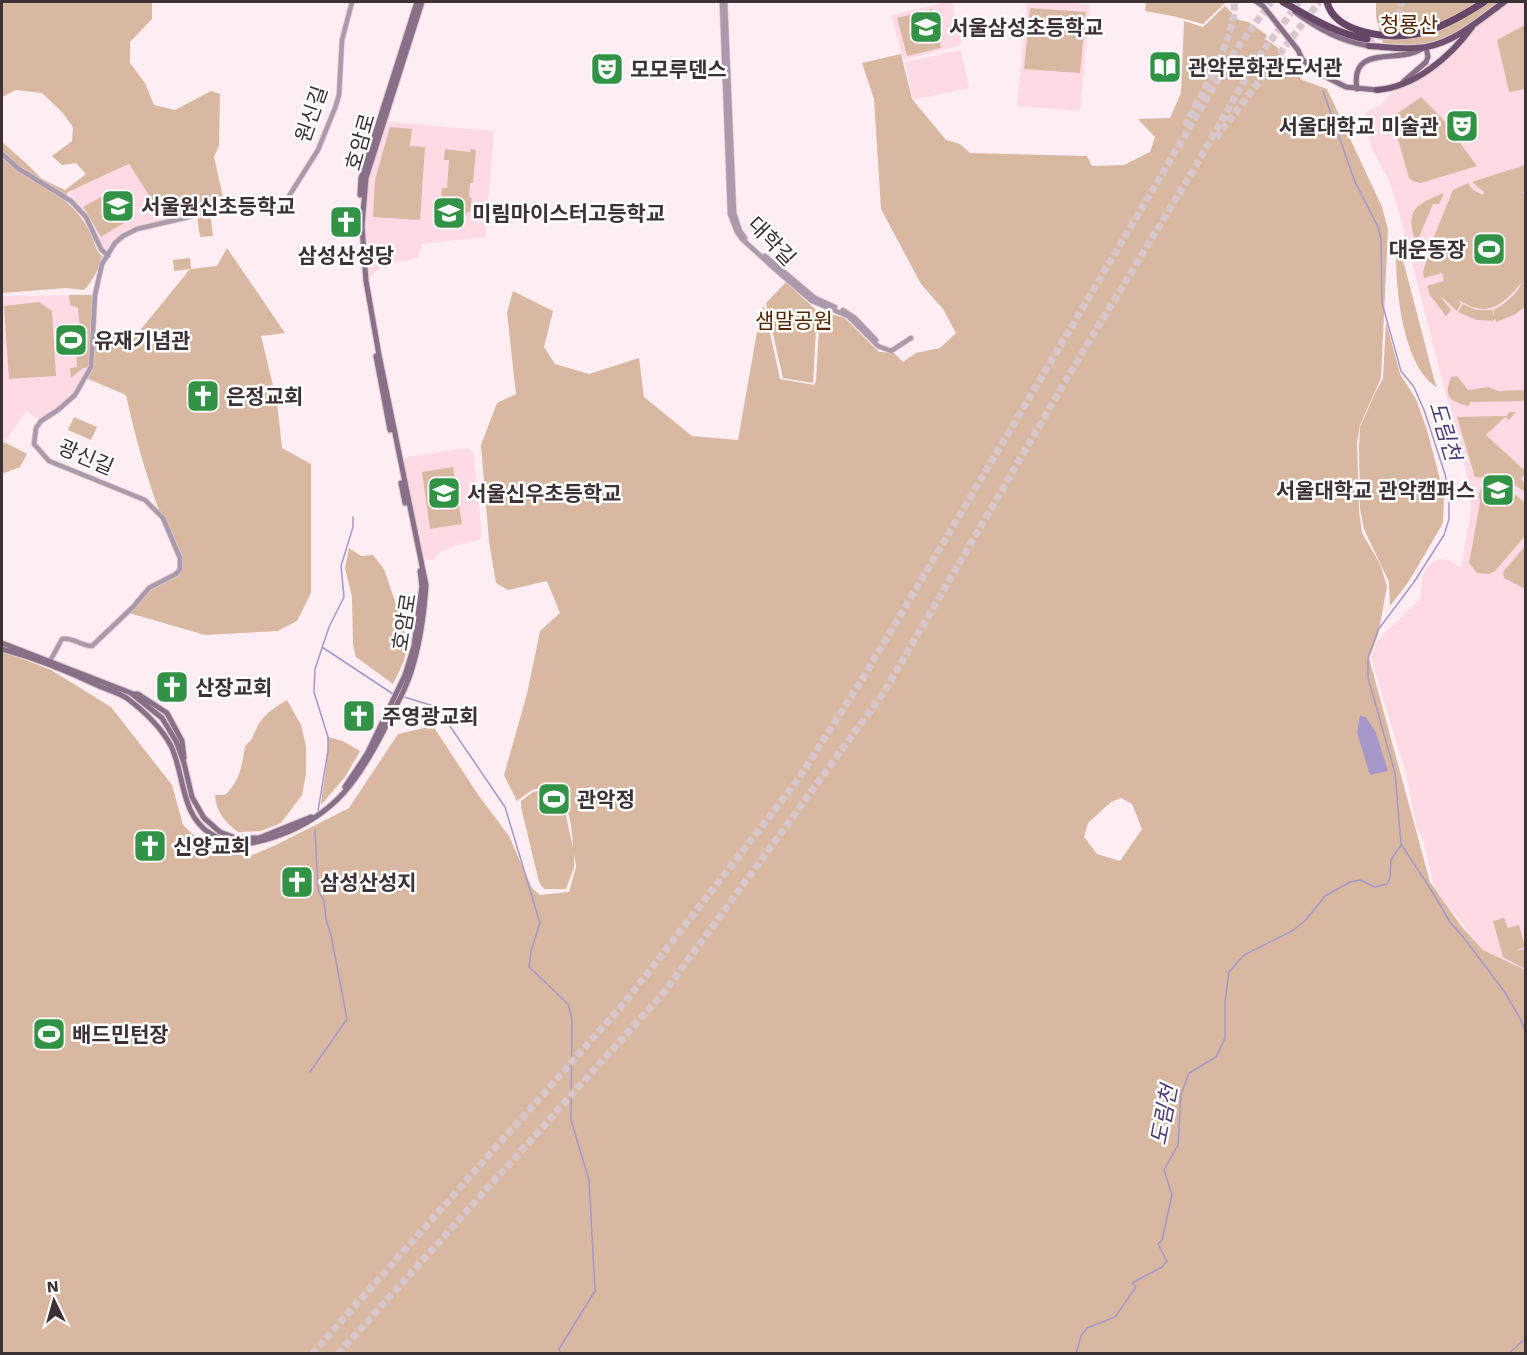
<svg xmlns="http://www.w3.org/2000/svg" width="1527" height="1355" font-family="'Work Sans','Noto Sans KR',sans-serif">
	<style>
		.built { fill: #fedae5 }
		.green { fill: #d9b8a2; fill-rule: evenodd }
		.water { fill: #a598c9 }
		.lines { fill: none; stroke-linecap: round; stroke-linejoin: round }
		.stream { stroke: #a598c9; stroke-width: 1.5 }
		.trunk-tunnel { stroke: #d7c7cc; stroke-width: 7; stroke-dasharray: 7 3.5; stroke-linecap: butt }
		.tertiary-casing { stroke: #dbcbd0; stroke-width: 6 }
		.secondary-casing { stroke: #dbcbd0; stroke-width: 7 }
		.primary-casing { stroke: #dbcbd0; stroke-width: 8 }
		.trunk-casing { stroke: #dbcbd0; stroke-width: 8 }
		.tertiary { stroke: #ab9aab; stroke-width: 4.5 }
		.secondary { stroke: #897089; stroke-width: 5 }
		.primary { stroke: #705270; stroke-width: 6 }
		.trunk { stroke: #664666; stroke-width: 7 }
		.labels { text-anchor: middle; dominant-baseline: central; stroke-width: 5; stroke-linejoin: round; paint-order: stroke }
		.park-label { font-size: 21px; fill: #522700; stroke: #fff }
		.poi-label { font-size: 21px; font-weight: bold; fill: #3c3135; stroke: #fff; text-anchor: start }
		.street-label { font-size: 21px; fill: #3c3135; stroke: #fff }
		.water-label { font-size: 22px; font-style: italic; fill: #4f3b78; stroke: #fff }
	</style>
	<rect width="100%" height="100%" fill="#feedf2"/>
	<!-- built -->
	<path class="built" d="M947,2H952L962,45L903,60L891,15Z
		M1027,2H1063L1090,5L1080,111L1017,106Z
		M1504,2H1525V971L1484,952L1434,888L1423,839L1417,830L1406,774L1371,658L1376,643L1382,636L1420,599L1423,575L1426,568L1434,561L1441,559L1449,560L1461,568L1471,511L1469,483L1395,198L1389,180L1371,147L1364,113L1382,104L1397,87L1438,62L1475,24Z
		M961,50L969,88L913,100L905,62Z
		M382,121L494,131L485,237L422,244L418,258L385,264L366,281L363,200Z
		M131,164L165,220L123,237L109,253L102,245L89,215L69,195L71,190Z
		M95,295L93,360L75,395L41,421L26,411L2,446V296Z
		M469,448L473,452L482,534L479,540L456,545L439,553L434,560H427L424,558L403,461L407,457Z"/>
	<!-- green -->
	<path class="green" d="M2,2H152V19L130,42V63L145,83L154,105L175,110L211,91L220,94L219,145L214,157L224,202L210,211L213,236L200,237L197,216L166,222L129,164L68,192L64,200C77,210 87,224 93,239C95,245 96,251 102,256C99,268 93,281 84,290L66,288L2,293V142L27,164L42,179L65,190L86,174L76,163L62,165L52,156L72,141L73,127L62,112L42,93L16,90L2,97Z
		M1146,2H1226L1203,24L1173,16L1145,11Z
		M1376,2H1504L1461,32L1426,47H1384L1376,17Z
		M1225,6L1239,20L1248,22L1267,35L1265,39L1277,47L1302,80L1327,89L1382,207L1388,230L1381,378L1360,425L1357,442L1359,511L1362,533L1380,564L1387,586L1378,635L1369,658L1430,882L1462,927L1483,950L1525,970V1353L2,1354V651L51,670L111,707L172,785L183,825L205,846L248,857L276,845L349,808L398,734L433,726L479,796L509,836L532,888L540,895L569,892L576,867L574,854V868L566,889H544L539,882L521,807V801L533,792L555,787L562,797L573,848C572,825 569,803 555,785L532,790L517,801L504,775L527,694L540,631L560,613L547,581L508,590L496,583L489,541L481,445L497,403L516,394L507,313L513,291L553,311L544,347L555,364L589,374L639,358L644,397L692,436L738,440L760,315L764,306L780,379L814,385L816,381L820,311L845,318L879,352L894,353L903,362L916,353L940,348L956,333L943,309L921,284L881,209L874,99L862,63L901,54L912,99L946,140L960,144L970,153L1087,156L1092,166L1124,165L1150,152L1155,137L1138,119L1170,118L1181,93L1184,21L1203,27ZM1121,798L1132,804L1142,829L1120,861L1097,854L1084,837L1088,823L1111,802Z
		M1030,8L1086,12L1080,73L1024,69Z
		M932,9L941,48L907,56L897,18Z
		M1525,25V89L1509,92L1497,40Z
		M1421,97L1441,117L1477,166L1421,183L1413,181L1409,178L1393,121L1394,116Z
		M390,127L412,129L410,146L425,147L420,220L373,217L375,180Z
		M445,149L470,152L471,149L476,150L473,183H470L469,197L472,198L470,212H467V214H465L464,211L440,209L442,188H447L449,160H444Z
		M1525,165V177L1521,174L1526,178L1525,193L1521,192L1526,195L1525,307L1514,315L1496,322L1495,319L1493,321L1477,320L1458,312L1463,304L1476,310H1492L1495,318L1493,310C1505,305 1518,293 1522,282C1503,305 1487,319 1459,300L1461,304L1457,311L1439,295L1451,310L1446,316L1430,295L1427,286L1444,281L1442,273L1424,278L1423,272L1433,239L1453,190L1468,183L1473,190L1483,195L1484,192L1472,182L1512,169L1517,172L1513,169Z
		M1444,193L1439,204H1433L1419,237L1424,241L1419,256C1409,219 1402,208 1444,193Z
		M101,197H108L124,223L101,237L83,207Z
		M1397,237L1434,379L1437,387C1401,367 1393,274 1397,237Z
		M227,248L285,333L261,336L277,402L282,448L311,464V593L297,621L278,631L205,635L129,613L149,588L176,574L180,564C156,507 139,455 126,395L86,378L91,367L83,368L71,378L70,368L77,367L76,353L82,352L78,308L70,305L69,295H95L94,333H112L129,344L190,269L174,271L173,260L190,258L191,269L217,266Z
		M786,282L817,311L813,383L783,378L766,303Z
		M39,302L52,311L56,376L9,379L4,306Z
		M1386,322L1400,374L1416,399L1427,430L1444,495L1443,523L1409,581L1390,606L1389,582L1364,529L1360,509L1359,445L1360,427L1376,391L1383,379Z
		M1457,376L1468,390L1488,387L1499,391L1525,390V401L1470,402L1469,406C1450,402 1443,397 1451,377Z
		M1510,412H1516L1509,420L1505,417L1486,435L1523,469L1525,467V474L1521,479L1525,484V492L1506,479L1475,477L1457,417L1506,416Z
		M74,417L97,427L91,440L68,430Z
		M4,442L27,454L20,467L2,474V446Z
		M453,467L462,524L430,529L422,472Z
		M1498,485L1507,487L1525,503V536L1495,571L1489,574L1477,573L1469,563L1480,503L1479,494L1482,486Z
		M1525,546V589L1504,578L1503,572Z
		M349,548L361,556L373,555L384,569L402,622L407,644L404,661L393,684L356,657L353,644L352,597L345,568Z
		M287,700L301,725L306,746V774L302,795L281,823L261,831L238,832C225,822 216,812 215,795H225C240,781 242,766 245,746C256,737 253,732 260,722C267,712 277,706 287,700Z
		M328,737L343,741L360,751L345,777L321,805C323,782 329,760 328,737Z
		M1504,918L1508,928L1519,925L1525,947L1515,951L1525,949V969L1503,957L1493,921Z"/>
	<!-- water -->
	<path class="water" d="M1360,716L1366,717L1376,733L1388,771L1370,775L1357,733Z"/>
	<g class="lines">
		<!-- stream -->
		<path class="stream" d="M1323,91L1355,182L1378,227L1381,239L1382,303L1401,371L1414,387L1424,410L1445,474L1449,496V519L1444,535L1414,582L1378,630L1368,658V678L1395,773L1401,844L1433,893L1450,922L1464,938L1504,991L1521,1020L1526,1034
			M322,647L393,694
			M404,697L437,707L505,807L540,923L531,951L529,967L568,1004L572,1019L571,1120L589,1180L595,1291L559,1349L561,1354
			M318,811L328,751V737L314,692L315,669L329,627L344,597L341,566L353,527V517
			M1526,1037V1045
			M310,1072L347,1019L331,935L326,919L324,901L318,890L315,830
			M1076,1354L1081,1336L1087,1328L1115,1317L1136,1287L1132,1283L1162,1267L1167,1261L1158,1244L1162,1240L1172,1195L1164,1170L1178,1145L1181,1095L1189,1073L1216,1057L1225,1038V1002L1229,972L1244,955L1292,931L1305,921L1325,896L1350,882L1360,880L1375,887L1387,884L1390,878L1391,860L1401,845
			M1508,1354L1526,1338"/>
		<!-- trunk-tunnel -->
		<path class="trunk-tunnel" d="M1367,39C1388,39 1403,22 1401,2
			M1185,126C1201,94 1237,36 1234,2
			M1216,138L1319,2
			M312,1354L626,1001L797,781L863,678L1235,51L1271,2
			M338,1354L666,990L884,692L1076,363L1197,164L1253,65L1299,2"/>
		<!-- tertiary casing -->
		<g class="tertiary-casing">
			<path id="tertiary" d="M722,2L730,214L737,232L742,239L776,270L812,301L848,316L878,346L891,351L911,338
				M725,2L734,213L740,231L745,238
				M2,154L19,169L71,201L86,217L101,249L108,256
				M289,196L318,150L335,108L339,95L342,40L352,2
				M765,256L815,298L835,307
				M843,310L855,318L876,340
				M49,663L62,639C73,637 81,646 92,646L133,607L149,588L176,574L180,569V558L163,518L145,500L49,461L34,444L36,428L41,421L58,410L75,395L91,367L95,295L102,264L115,243L123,236L137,229L206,213L224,202"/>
		</g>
		<!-- secondary casing -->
		<g class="secondary-casing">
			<path id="secondary" d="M1257,2L1263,6L1298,50L1302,59L1316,72L1346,87L1377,90
				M1295,12C1318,29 1340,41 1369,46
				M1357,89C1350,48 1390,60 1412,53C1417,52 1421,49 1426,47L1428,57L1426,62L1403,82
				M360,195L361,178L417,2
				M376,356L390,430
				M401,483L405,503
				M2,643L131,693L162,718L176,741L184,763L192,797L204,818L220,832L236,838H259L311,817
				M2,649C35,658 68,671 99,686C108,690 120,693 128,699C145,712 161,727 171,746C185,775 180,815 211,834C235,849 256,844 280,835C336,814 359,779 385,728C393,711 404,693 410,675C420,645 424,616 426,585L379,355L366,281L362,226L366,178L422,2
				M132,694H138L167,713L182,741L184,758
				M345,787L367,754L405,675L414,646L422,586L420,571"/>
		</g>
		<!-- primary casing -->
		<g class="primary-casing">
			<path id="primary" d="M1369,46C1387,47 1408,50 1426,47C1455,42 1481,19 1504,2
				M1377,90C1415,87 1450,57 1472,27"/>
		</g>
		<!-- trunk casing -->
		<g class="trunk-casing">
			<path id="trunk" d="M1283,2C1310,17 1336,34 1367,39
				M1327,2C1335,34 1388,39 1416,34C1440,29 1464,15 1484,2"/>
		</g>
		<!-- tertiary -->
		<use href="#tertiary" class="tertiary"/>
		<!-- secondary -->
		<use href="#secondary" class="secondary"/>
		<!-- primary -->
		<use href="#primary" class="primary"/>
		<!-- trunk -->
		<use href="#trunk" class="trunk"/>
	</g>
	<!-- icons -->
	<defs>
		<g id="school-square" transform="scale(1.725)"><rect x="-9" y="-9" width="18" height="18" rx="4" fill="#329246" stroke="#fff"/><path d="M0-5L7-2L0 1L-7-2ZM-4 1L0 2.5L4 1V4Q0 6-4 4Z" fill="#fff"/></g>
		<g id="library-square" transform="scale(1.725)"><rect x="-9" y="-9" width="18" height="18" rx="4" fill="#329246" stroke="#fff"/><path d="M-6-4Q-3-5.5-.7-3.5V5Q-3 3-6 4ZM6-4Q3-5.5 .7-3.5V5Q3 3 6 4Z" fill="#fff"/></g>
		<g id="theatre-square" transform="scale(1.725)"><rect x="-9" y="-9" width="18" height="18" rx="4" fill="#329246" stroke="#fff"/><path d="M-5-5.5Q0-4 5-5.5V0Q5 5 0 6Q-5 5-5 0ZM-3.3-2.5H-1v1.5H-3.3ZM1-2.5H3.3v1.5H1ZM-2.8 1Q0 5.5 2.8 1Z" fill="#fff"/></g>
		<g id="church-square" transform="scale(1.725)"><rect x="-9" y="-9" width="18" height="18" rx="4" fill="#329246" stroke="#fff"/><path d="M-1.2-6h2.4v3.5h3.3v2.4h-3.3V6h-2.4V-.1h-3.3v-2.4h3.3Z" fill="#fff"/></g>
		<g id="stadium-square" transform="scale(1.725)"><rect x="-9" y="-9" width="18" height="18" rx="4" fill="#329246" stroke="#fff"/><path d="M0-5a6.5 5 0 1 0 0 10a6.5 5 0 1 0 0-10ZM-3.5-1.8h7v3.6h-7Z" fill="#fff"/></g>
		<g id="university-square" transform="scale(1.725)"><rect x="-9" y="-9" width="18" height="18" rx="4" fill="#329246" stroke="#fff"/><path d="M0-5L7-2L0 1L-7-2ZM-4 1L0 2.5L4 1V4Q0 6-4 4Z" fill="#fff"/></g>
	</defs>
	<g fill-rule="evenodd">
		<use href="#school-square" x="926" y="27"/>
		<use href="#library-square" x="1165" y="67"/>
		<use href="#theatre-square" x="607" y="69"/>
		<use href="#theatre-square" x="1462" y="126"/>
		<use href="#school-square" x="118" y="206"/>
		<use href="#school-square" x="449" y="213"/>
		<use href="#church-square" x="346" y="222"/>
		<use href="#stadium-square" x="1489" y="249"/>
		<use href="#stadium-square" x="71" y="340"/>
		<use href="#church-square" x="203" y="396"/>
		<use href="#university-square" x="1498" y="490"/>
		<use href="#school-square" x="444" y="493"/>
		<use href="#church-square" x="172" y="687"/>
		<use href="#church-square" x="359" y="716"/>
		<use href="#stadium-square" x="554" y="799"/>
		<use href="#church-square" x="150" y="846"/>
		<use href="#church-square" x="297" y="882"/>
		<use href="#stadium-square" x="49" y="1034"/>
	</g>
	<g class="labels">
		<!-- park labels -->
		<g class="park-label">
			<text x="1409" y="24">청룡산</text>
			<text x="794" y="320">샘말공원</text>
		</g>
		<!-- poi labels -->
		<g class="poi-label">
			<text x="949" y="27">서울삼성초등학교</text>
			<text x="1188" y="67">관악문화관도서관</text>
			<text x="630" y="69">모모루덴스</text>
			<text x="1439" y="126" text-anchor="end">서울대학교 미술관</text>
			<text x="141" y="206">서울원신초등학교</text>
			<text x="472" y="213">미림마이스터고등학교</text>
			<text x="1466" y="249" text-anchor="end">대운동장</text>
			<text x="346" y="255" text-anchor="middle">삼성산성당</text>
			<text x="94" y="340">유재기념관</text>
			<text x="226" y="396">은정교회</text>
			<text x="1475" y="490" text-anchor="end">서울대학교 관악캠퍼스</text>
			<text x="467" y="493">서울신우초등학교</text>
			<text x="195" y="687">산장교회</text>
			<text x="382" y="716">주영광교회</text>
			<text x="577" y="799">관악정</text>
			<text x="173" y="846">신양교회</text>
			<text x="320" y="882">삼성산성지</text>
			<text x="72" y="1034">배드민턴장</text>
		</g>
		<!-- street labels -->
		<g class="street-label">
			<text transform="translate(311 114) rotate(-71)">원신길</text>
			<text transform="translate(360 142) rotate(-74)">호암로</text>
			<text transform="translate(772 241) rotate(46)">대학길</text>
			<text transform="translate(86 457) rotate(23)">광신길</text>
			<text transform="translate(404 622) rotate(-81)">호암로</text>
		</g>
		<!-- water labels -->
		<g class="water-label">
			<text transform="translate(1445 431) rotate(73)">도림천</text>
			<text transform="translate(1164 1115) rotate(-79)">도림천</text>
		</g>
	</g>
	<!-- border -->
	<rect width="1527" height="1355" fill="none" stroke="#3c3135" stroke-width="6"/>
	<!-- north arrow -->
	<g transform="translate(54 1301) rotate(355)" stroke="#ffffff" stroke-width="4.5" paint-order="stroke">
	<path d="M0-4.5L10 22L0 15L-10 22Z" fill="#3c3135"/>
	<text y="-9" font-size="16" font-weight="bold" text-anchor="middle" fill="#3c3135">N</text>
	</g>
</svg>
